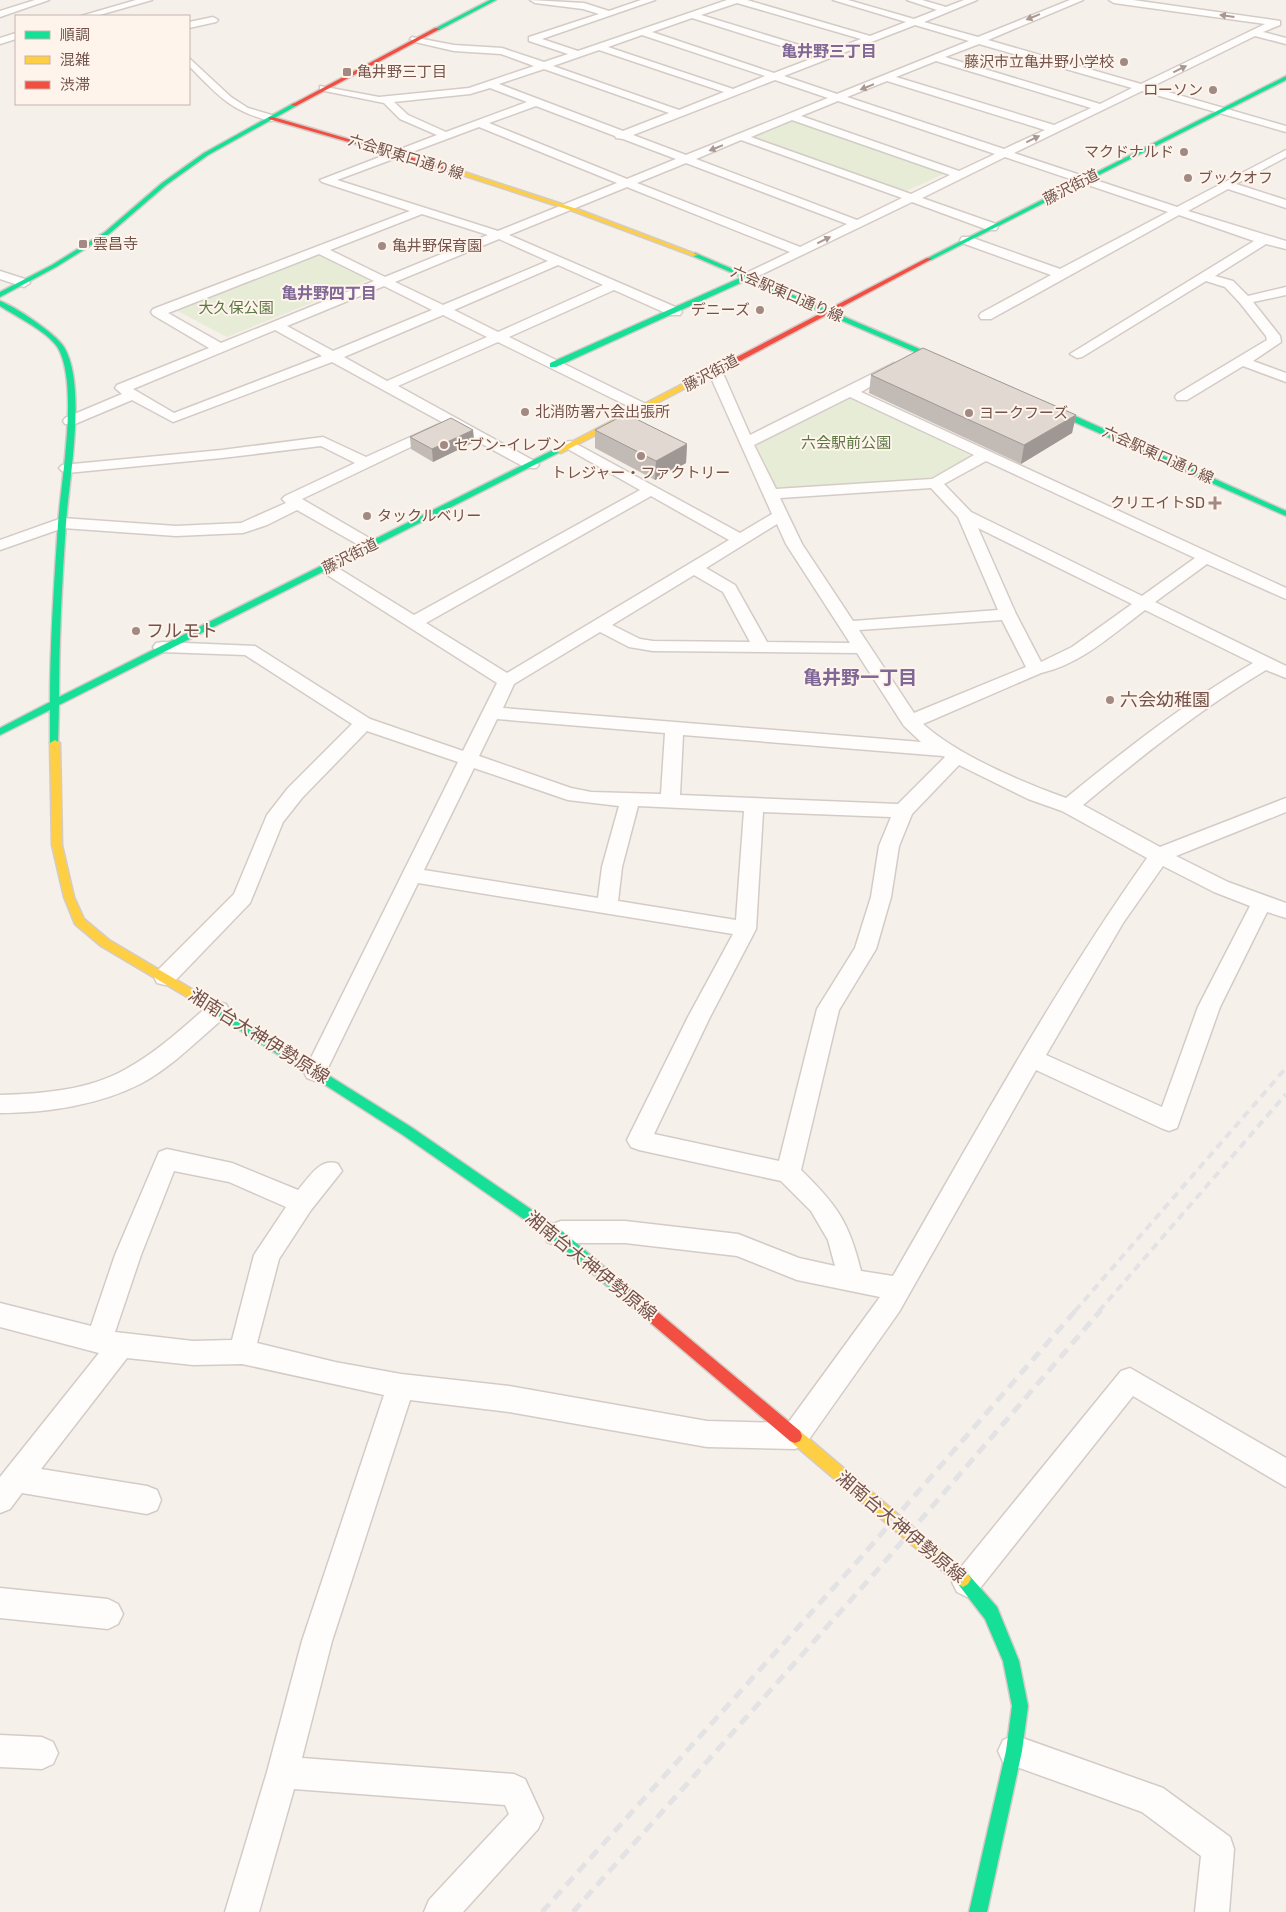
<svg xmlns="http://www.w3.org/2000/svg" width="1286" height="1912" font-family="Rubik,'Noto Sans JP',sans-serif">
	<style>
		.green { fill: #e6ecd5 }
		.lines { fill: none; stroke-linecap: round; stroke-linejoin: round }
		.street-casing { stroke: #d4cbc7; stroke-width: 3 }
		.fast-casing { stroke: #d5cbc6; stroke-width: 3 }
		.slow-casing { stroke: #d5cbc6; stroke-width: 3 }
		.jam-casing { stroke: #d5cbc6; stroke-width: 3 }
		.street { fill: #fefdfc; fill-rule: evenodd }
		.fast { fill: #16e098; fill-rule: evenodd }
		.slow { fill: #ffcf43; fill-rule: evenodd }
		.jam { fill: #f24e42; fill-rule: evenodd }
		.rail-far1 { stroke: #e3e2e4; stroke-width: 4; stroke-dasharray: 8 5.5; stroke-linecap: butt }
		.rail { stroke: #e3e2e4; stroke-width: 5; stroke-dasharray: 11 7; stroke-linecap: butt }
		.wall { fill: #c2bab5 }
		.shaded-wall { fill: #9e9793 }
		.building { fill: #e2d8d2; stroke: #9e9793 }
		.oneway { fill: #ab9792 }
		.poi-dot { fill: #a18a83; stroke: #fef4eb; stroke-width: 2 }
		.labels { text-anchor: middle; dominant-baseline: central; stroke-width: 4; stroke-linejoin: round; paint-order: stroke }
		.far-poi-label { font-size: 15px; fill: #73534b; stroke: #fef4eb; text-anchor: start }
		.far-street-label { font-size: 15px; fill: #73534b; stroke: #fef4eb }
		.far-park-label { font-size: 15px; fill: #5c7844; stroke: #fef4eb }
		.far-neighbourhood-label { font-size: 16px; font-weight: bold; fill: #7f6796; stroke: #fef4eb }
		.poi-label { font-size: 18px; fill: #73534b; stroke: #fef4eb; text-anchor: start }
		.street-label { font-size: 18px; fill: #73534b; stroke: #fef4eb }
		.neighbourhood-label { font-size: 19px; font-weight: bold; fill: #7f6796; stroke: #fef4eb }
	</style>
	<rect width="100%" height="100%" fill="#f6f0ea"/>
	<!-- green -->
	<path class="green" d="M788,119L946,173L904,192L747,136Z
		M320,251L373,278L227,337L172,308Z
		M846,395L971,456L930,478L777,489L756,445Z"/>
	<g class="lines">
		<!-- street casing -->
		<g class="street-casing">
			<path id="street" d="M35,0H49L0,17V11Z
				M136,0H152L96,16H81Z
				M530,0L584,3L609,11L641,0H655L542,39L578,51L727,0H747L870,36L906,22L833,0H848L914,19L937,10L907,0H922L946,7L964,0H977L924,22L978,37L1070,0H1083L988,40L1141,84L1265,24L1114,3L1109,0H1133L1280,21V25L1263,32L1286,38V44L1255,36L1151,87L1286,126V132L1142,91L1014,153L1177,207L1286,150V157L1236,184L1286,200V208L1228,189L1188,211L1286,241V249L1266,244L1215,276L1233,281L1248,296L1286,287V295L1253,302L1280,336L1281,342L1253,361L1286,373V382L1243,366L1187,400H1177L1175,397L1177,394L1267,340L1266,336L1240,303L1225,287L1206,281L1082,357L1077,358L1070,354L1254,241L1179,215L991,319H981L979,316L981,313L1051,275L962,243L960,240L962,237H970L1060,269L1168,212L1005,157L922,198L996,224L998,227L996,230H988L912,202L748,281L742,277L744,274L790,252L627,187L509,235L680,309L682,312L680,315H670L614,290L509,337L648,405L650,408L648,411H638L498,342L398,386L536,462L539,465L536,468H526L332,362L173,422L132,400L75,424H65L63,421L65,418L122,394L115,388L117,385L209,348L153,315L151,312L153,309L410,211L322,182L320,180L437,135L400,119L384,103L320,90V86L379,97L469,88L534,66L501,54L454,51L415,42L410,39L412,37L454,45L502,48L544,62L568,54L529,41V37L599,14L583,9L535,3ZM737,3L861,39L825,53L701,15ZM692,18L816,57L774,73L652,32ZM915,25L969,41L837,94L784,76ZM642,35L765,76L733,89L608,47ZM979,44L1132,88L1100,104L945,57ZM599,50L724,92L679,110L553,66ZM936,61L1091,108L1054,125L896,77ZM544,69L669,113L623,131L499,84ZM775,80L828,98L686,155L633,135ZM887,81L1045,130L1004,149L847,97ZM490,88L527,102L446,132L408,115L394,102L470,94ZM838,101L995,154L959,171L801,116ZM536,106L615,136L616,138L623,139L676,159L627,179L489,123ZM792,120L950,175L911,194L751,137ZM479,127L617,183L498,231L337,180ZM741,140L902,198L857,220L696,159ZM686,163L847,224L800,247L637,183ZM422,214L488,235L385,277L330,250ZM499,239L548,261L443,305L395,282ZM319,254L374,281L221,343L168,313ZM558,265L603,285L498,332L454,310ZM384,286L432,310L333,351L287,326ZM443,315L487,337L387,381L344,357ZM275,330L322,356L174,413L133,389Z
				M213,17L218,20L216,22L189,28V22Z
				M16,33V39L0,44V38Z
				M189,58L231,97L248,108L275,116V120L271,121C230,111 218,95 189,66Z
				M0,271L28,280L30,283L24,287L0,279Z
				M894,363L901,367L899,370L861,392L1286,588V599L1207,564L1155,602L1286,666V678L1266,670C1200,709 1142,756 1083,805L1160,847L1286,798V812L1176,856L1228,882L1286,903V918L1267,912L1220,1007L1177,1128L1169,1131L1161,1128L1036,1070L899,1312L805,1445L795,1449L707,1447L509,1412L410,1400L332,1641L302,1758L514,1774L525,1779L543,1818L538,1829L463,1912H424L429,1900L509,1814L505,1805L294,1789L259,1912H225L267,1772L302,1641L384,1395L242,1364L193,1365L127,1358L41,1469L147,1486L157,1490L161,1500L157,1510L147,1514L22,1493L10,1509L0,1513V1477L99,1353L0,1327V1303L91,1326L115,1255L159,1152L167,1149L232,1163L298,1190C309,1178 320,1157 338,1164L342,1171L311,1210L279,1259L257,1343L335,1362L401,1374L509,1386L707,1421L788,1423L880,1297L797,1280L737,1256L625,1243H562L556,1245L547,1242L544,1234L547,1226L561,1221H625L738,1234L799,1258L835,1266L828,1240L811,1211L781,1181L639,1150L631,1147L627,1140L688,1017L733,934L418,883L323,1078L315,1081L307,1078L304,1072L458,762L367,731L302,798L283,822L250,903L173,983L165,985L157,983L154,977L157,971L234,894L267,815L288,788L352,724L245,655L162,652L156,651L153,647L156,643L162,642L255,646L370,719L463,751L497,683L321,571L319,568L321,565H333L414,615L640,490L566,448L564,445L566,442L571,441L740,533L772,514L708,371L710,368L715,367L722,371L750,435ZM850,397L974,455L932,479L776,489L754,445ZM986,461L1195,558L1142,596L971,512L944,484ZM931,488L958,517L998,610L853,621L802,544L780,498ZM651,496L729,540L507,673L426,623ZM777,524L786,544L850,643L767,642L735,585L706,568ZM978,528L1132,604L1072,647L1041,662L1016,614ZM694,575L723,592L750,642L653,641L640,639L612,625ZM1145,610L1253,663C1186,702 1126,749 1066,798C1021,782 958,755 923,724L1041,673C1081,664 1113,634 1145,610ZM1002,620L1026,667L914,713L859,630ZM600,632L629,647L653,651L857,653L904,726L921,742L503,708L514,684ZM497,719L665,733L661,794L591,792L571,788L479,756ZM683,735L943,756L945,757L898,804L680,795ZM959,765L1028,799L1062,811L1147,858C1053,991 974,1135 893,1276L861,1271C849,1222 837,1205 801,1170L839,1010L876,949L891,897L899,846L912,814ZM474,768L568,800L619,806L602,867L598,898L424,870ZM638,806L744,811L736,920L618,901L622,867ZM763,812L891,817L879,846L871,897L855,948L817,1009L779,1161L654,1134L710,1017L756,929ZM1163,866L1214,892L1250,906L1198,1007L1162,1107L1046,1055L1123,923ZM174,1171L229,1182L286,1207L254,1255L232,1340L193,1341L115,1332L141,1255Z
				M437,425L442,426L444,429L442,432L302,499L376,542L378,545L376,548H364L297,510L267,525L243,533L176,536L63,528L0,550V540L62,518L176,526L241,523L286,503L282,499L285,496L355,463L321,446L222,458L67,473L62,471L59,468L62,465L222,450L323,437L366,457Z
				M218,1002L226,1004L229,1010L226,1016C199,1039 173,1066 142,1083C100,1105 46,1113 0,1113V1095C41,1094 90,1090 126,1069C157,1052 184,1027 210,1004Z
				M1130,1368L1286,1458V1487L1133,1396L977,1592L967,1597L957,1592L952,1582L957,1572L1121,1371Z
				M0,1588L108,1599L118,1604L123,1614L118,1624L108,1629L0,1618Z
				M0,1735L42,1737L53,1742L58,1753L53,1764L42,1769L0,1767Z
				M1014,1735L1163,1788L1230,1837L1234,1849L1229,1912H1195L1201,1856L1142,1812L1003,1762L998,1751L1003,1740Z"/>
		</g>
		<!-- fast casing -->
		<g class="fast-casing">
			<path id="fast" d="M490,0H496L439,30L434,29Z
				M1286,76V80L931,260L926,259Z
				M294,103L296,106L208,155L166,185L109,234L56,267L0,297V292L52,265L105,232L162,183L204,153Z
				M695,253L957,365L950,367L747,280L556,367H550V363L742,277L693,256V254Z
				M0,301C16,307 55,333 64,347C87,385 69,479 66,523C62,581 59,639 59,697L555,449L562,451L59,705L58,745H52L50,743V710L0,735V728L50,702C50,643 54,584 58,524C61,481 79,385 58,348C47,331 17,317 0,306Z
				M1038,402H1044L1286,511V516L1038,406Z
				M208,1000L411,1127L561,1230L623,1283L625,1287L623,1291L618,1293L613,1291L551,1238L403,1135L204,1007L202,1004L204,1001Z
				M963,1571L968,1574L997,1607L1019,1661L1028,1706L1022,1751L987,1912H969L1006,1751L1012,1706L1003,1661L985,1619L958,1584L955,1579L958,1574Z"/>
		</g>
		<!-- slow casing -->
		<g class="slow-casing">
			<path id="slow" d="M455,169L577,209L698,255L693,256L573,211L453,172L452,171Z
				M719,365L726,367L561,453L554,451Z
				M55,740L60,743L62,845L74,897L84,919L109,940L212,1001L214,1004L212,1007H204L101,946L75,924L64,897L52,845L50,743Z
				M795,1429L800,1431L968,1574L971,1579L968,1584L963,1587L958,1584L790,1441L788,1436L790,1431Z"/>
		</g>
		<!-- jam casing -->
		<g class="jam-casing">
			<path id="jam" d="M435,28L440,29L296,106L291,105Z
				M269,117H273L458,171L453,172L269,119Z
				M927,258L932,259L725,369L718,367Z
				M618,1281L623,1283L800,1431L802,1436L800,1441L795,1443L790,1441L613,1291L611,1287L613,1283Z"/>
		</g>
		<!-- street -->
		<use href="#street" class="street"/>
		<!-- fast -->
		<use href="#fast" class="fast"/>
		<!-- slow -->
		<use href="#slow" class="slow"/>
		<!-- jam -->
		<use href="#jam" class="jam"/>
		<!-- rail-far1 -->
		<path class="rail-far1" d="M1075,1311L1286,1068
			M1099,1311L1286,1094"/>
		<!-- rail -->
		<path class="rail" d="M542,1912L863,1555L1076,1310
			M573,1912L881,1566L1101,1310"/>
	</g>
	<!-- wall -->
	<path class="wall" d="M871,375L1076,415L1072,433L1021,464L869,393Z
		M473,430L474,442L433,462L411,449L410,437Z
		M595,430L687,444L686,463L655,480L595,448Z"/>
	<!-- shaded-wall -->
	<path class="shaded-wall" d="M1076,415L1072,433L1021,464L1024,445Z
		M473,430L474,442L433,462L432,449Z
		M687,444L686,463L655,480L656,461Z"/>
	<!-- building -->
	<path class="building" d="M923,348L1076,415L1024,445L871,375Z
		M626,414L687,444L656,461L595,430Z
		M451,418L473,430L432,449L410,437Z"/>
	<!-- one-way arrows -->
	<defs><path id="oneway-solid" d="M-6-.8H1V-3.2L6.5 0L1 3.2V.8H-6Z" transform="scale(1.25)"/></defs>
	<g class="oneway">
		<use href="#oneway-solid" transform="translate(1227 16) rotate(-172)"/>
		<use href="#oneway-solid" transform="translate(1033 17) rotate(158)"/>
		<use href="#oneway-solid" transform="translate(1180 69) rotate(-26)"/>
		<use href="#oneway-solid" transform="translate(867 87) rotate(158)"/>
		<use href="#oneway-solid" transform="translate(1033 139) rotate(-26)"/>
		<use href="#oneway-solid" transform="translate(716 148) rotate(158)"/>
		<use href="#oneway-solid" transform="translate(824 240) rotate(-26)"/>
	</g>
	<!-- markers -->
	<g class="poi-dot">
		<circle cx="1124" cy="62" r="5"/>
		<rect x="342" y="67" width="10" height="10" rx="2.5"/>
		<circle cx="1213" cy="90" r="5"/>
		<circle cx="1184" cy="152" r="5"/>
		<circle cx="1188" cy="178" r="5"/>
		<rect x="78" y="239" width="10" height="10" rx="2.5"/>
		<circle cx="382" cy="246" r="5"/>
		<circle cx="760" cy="310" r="5"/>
		<circle cx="525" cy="412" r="5"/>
		<circle cx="969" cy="413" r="5"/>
		<circle cx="444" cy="445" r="5"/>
		<circle cx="641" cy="456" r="5"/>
		<path d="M1212.5 495.5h5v5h5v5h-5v5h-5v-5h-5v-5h5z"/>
		<circle cx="367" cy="516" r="5"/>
		<circle cx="136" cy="631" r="5"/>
		<circle cx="1110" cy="700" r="5"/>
	</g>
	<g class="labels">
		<!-- far-poi labels -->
		<g class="far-poi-label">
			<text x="1114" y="62" text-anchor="end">藤沢市立亀井野小学校</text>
			<text x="357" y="72">亀井野三丁目</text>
			<text x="1203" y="90" text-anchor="end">ローソン</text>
			<text x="1174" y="152" text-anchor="end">マクドナルド</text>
			<text x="1198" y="178">ブックオフ</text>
			<text x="93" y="244">雲昌寺</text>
			<text x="392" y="246">亀井野保育園</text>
			<text x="750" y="310" text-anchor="end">デニーズ</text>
			<text x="535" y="412">北消防署六会出張所</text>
			<text x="979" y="413">ヨークフーズ</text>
			<text x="454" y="445">セブン-イレブン</text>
			<text x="641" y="473" text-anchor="middle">トレジャー・ファクトリー</text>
			<text x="1205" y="503" text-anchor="end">クリエイトSD</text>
			<text x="377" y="516">タックルベリー</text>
		</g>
		<!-- far-street labels -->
		<g class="far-street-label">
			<text transform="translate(406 157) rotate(17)">六会駅東口通り線</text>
			<text transform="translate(1071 187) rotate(-27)">藤沢街道</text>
			<text transform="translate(787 294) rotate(23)">六会駅東口通り線</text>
			<text transform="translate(711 373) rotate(-28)">藤沢街道</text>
			<text transform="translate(1158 455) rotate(24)">六会駅東口通り線</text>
			<text transform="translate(350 556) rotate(-27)">藤沢街道</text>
		</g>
		<!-- far-park labels -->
		<g class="far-park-label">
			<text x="236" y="308">大久保公園</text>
			<text x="846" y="443">六会駅前公園</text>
		</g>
		<!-- far-neighbourhood labels -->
		<g class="far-neighbourhood-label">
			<text x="829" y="51">亀井野三丁目</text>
			<text x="329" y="293">亀井野四丁目</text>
		</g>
		<!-- poi labels -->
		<g class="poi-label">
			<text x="146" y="631">フルモト</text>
			<text x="1120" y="700">六会幼稚園</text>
		</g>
		<!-- street labels -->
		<g class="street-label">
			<text transform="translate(259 1036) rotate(32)">湘南台大神伊勢原線</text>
			<text transform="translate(591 1266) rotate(39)">湘南台大神伊勢原線</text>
			<text transform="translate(901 1527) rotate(40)">湘南台大神伊勢原線</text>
		</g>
		<!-- neighbourhood labels -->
		<g class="neighbourhood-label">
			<text x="860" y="677">亀井野一丁目</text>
		</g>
	</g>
	<!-- legend -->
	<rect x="15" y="15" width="175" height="90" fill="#fef4eb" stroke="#c6b4ab"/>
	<rect x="25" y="31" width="25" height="8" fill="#16e098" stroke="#c6b4ab"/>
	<text x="60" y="40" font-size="15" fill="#73534b">順調</text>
	<rect x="25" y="56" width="25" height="8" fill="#ffcf43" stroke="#c6b4ab"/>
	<text x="60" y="65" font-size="15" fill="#73534b">混雑</text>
	<rect x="25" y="81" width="25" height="8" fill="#f24e42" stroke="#c6b4ab"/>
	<text x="60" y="90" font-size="15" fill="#73534b">渋滞</text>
</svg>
